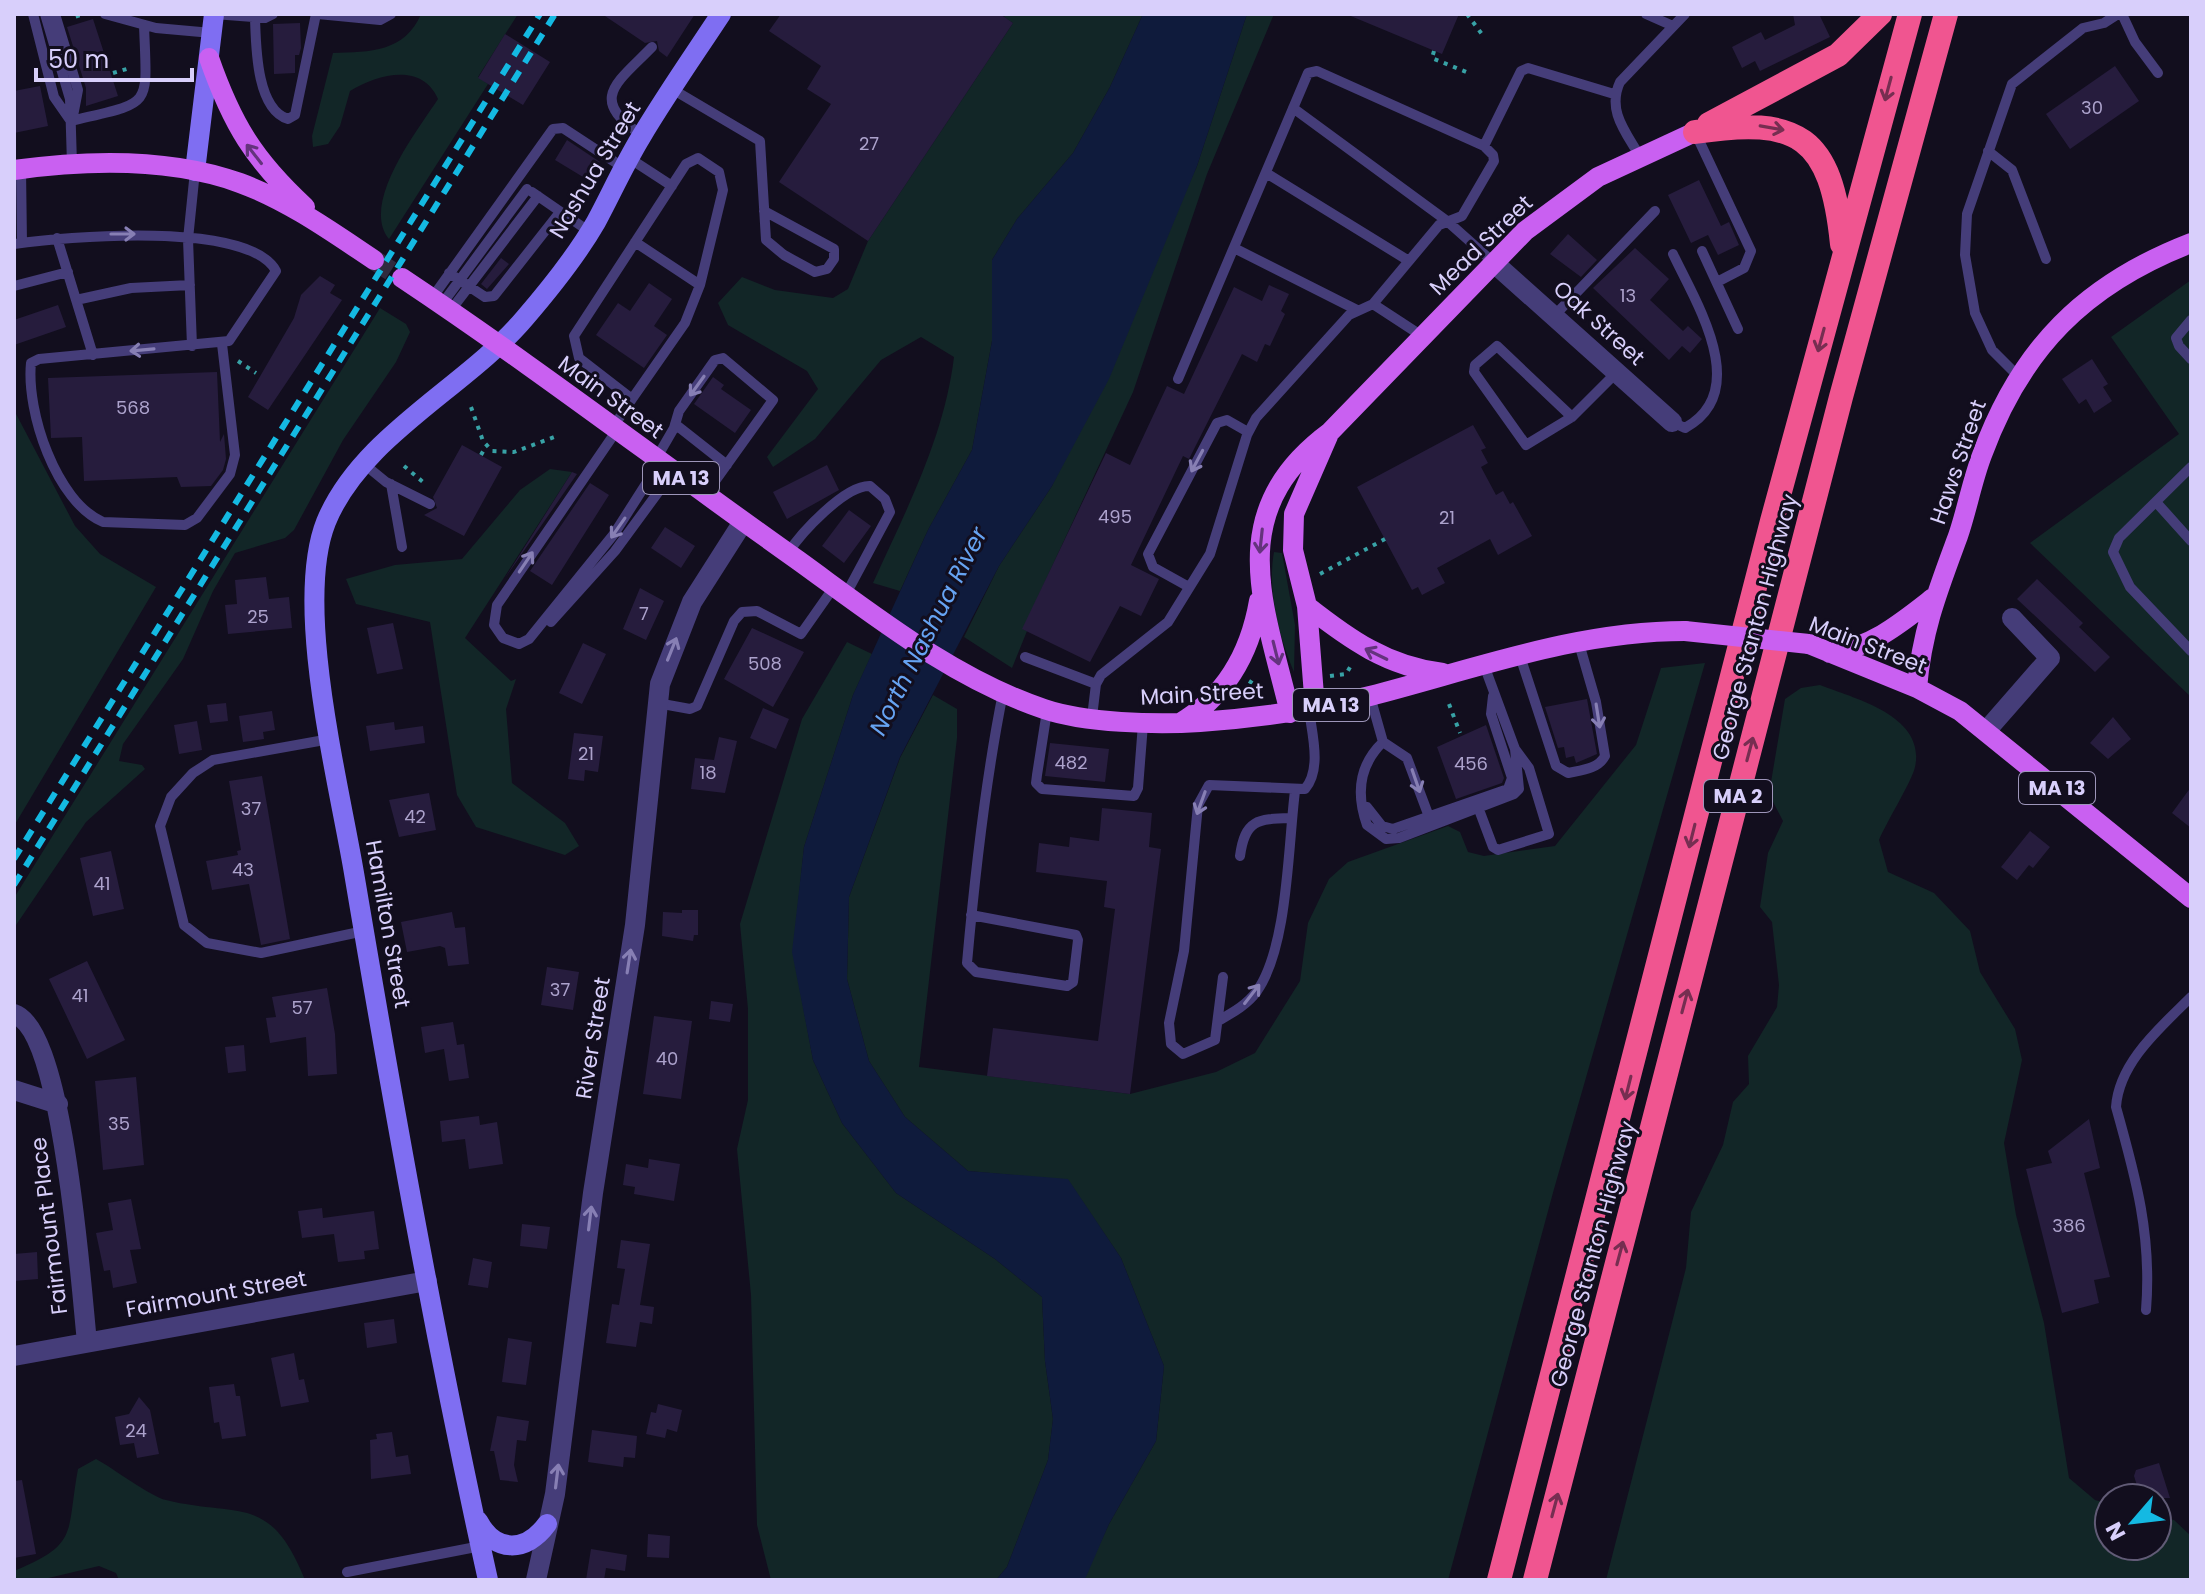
<svg xmlns="http://www.w3.org/2000/svg" width="2205" height="1594" font-family="Poppins,sans-serif">
	<style>
		.green { fill: #122627 }
		.water { fill: #0f1b3c }
		.building { fill: #261c3d }
		.lines { fill: none; stroke-linecap: round; stroke-linejoin: round }
		.primary-tunnel { stroke: #302b3f; stroke-width: 20; stroke-dasharray: 20 10; stroke-linecap: butt }
		.path { stroke: #38a2a6; stroke-width: 4; stroke-dasharray: 4 6; stroke-linecap: butt }
		.lane { stroke: #453d79; stroke-width: 10 }
		.street { stroke: #453d79; stroke-width: 20 }
		.secondary { stroke: #7f6ef2; stroke-width: 20 }
		.primary { stroke: #c960f1; stroke-width: 20 }
		.highway { stroke: #f05590; stroke-width: 24 }
		.rail { stroke: #14b9e2; stroke-width: 6; stroke-dasharray: 12 10; stroke-linecap: butt }
		.primary-bridge { stroke: #c960f1; stroke-width: 20 }
		.oneway { stroke: #762e51 }
		.oneway2 { stroke: #64337d }
		.oneway3 { stroke: #877fb4 }
		.labels { text-anchor: middle; dominant-baseline: central; stroke-width: 6; stroke-linejoin: round; paint-order: stroke }
		.number-label { font-size: 18px; fill: #aca2cc }
		.shield { fill: #120e1e; stroke: #9d95b9; stroke-width: 2 }
		.shield-label { font-size: 20px; font-weight: bold; fill: #d8cffb }
		.street-label { font-size: 22px; fill: #d8cffb; stroke: #120e1e }
		.water-label { font-size: 24px; font-style: italic; fill: #66a3f2; stroke: #120e1e }
	</style>
	<rect width="100%" height="100%" fill="#120e1e"/>
	<!-- green -->
	<path class="green" d="M421,14H518L478,77L488,84L389,239C360,204 417,131 438,99C422,62 378,74 350,91L340,126L328,144L313,147L312,136L333,53C370,52 405,52 421,14Z
		M1006,14H1143L1110,87L1073,153L1017,219L992,260V341L972,450L928,530L900,591L873,583C907,508 944,438 954,357L921,337L881,360L815,439L773,467L767,457L818,389L807,371L728,325L718,303L742,277L775,290L833,298L848,289L868,241L1013,23L1004,17Z
		M1247,14H1274L1207,174L1133,392L1023,629L1027,631L1012,668L964,637L999,566L1052,486L1197,166Z
		M2191,280V697L2030,543L2179,434L2111,337Z
		M380,308L406,324L410,332L396,362L343,440L294,530L285,538L235,553L213,591L183,659L123,744L119,761L142,765L145,769L86,822L14,928V898Z
		M14,410L75,526L100,554L156,587L14,826Z
		M550,469L572,472L465,638L511,681L516,679L506,709L512,783L565,823L579,846L565,855L476,827L457,795L430,622L356,604L346,579L395,565L462,559L520,490Z
		M1274,552L1282,553L1295,625L1294,672C1279,637 1267,590 1274,552Z
		M847,642L872,654L853,695L804,847L793,952L813,1060L842,1123L896,1193L995,1259L1042,1297L1045,1361L1053,1419L1048,1460L1007,1567L996,1580H771L757,1525L751,1295L737,1149L748,1100V1009L740,924L802,719Z
		M1705,663L1554,1189L1448,1580H1083L1109,1524L1156,1441L1164,1366L1121,1258L1068,1180L968,1171L905,1117L869,1061L847,979L849,897L900,758L933,695L957,709V738L919,1067L1130,1094L1216,1072L1255,1053L1300,981L1308,923L1329,879L1348,862L1448,826L1460,832L1468,852L1484,856L1555,846L1636,745L1661,668Z
		M1820,685C1856,699 1926,716 1915,767C1912,781 1886,823 1879,840L1888,872L1934,893L1970,931L1980,972L2015,1029L2022,1060L2004,1143L2016,1215L2044,1323L2069,1478L2095,1500L2109,1504V1546H2157V1516L2174,1520L2191,1536V1580H1606L1686,1268L1691,1212L1723,1145L1733,1102L1749,1084L1748,1056L1777,1007L1779,985L1772,922L1760,907L1768,853L1783,821L1769,794L1785,699L1801,688Z
		M96,1459C113,1468 151,1497 166,1500C238,1518 270,1492 305,1580H119L116,1573L99,1566L40,1580H14V1571C80,1544 66,1533 78,1469Z"/>
	<!-- water -->
	<path class="water" d="M1143,14H1247L1197,166L1109,379L1052,486L999,566L900,757L849,897L847,979L869,1061L905,1117L968,1171L1068,1179L1121,1258L1164,1366L1156,1441L1109,1524L1086,1577L1083,1580H996L1007,1567L1048,1460L1053,1419L1045,1361L1042,1297L995,1259L896,1193L842,1123L813,1060L792,952L804,847L853,695L928,530L972,450L992,341V260L1017,219L1073,153L1110,87Z"/>
	<!-- building -->
	<path class="building" d="M602,14H695L667,57L659,51L657,41L645,43Z
		M781,14H1000L1013,23L868,241L779,182L831,104L807,89L821,66L769,31Z
		M1346,14H1459L1442,54Z
		M1793,14H1819L1830,37L1760,71L1755,61L1742,68L1732,47L1761,32L1765,40L1795,25Z
		M93,19L118,96L86,106V88L67,27Z
		M300,23L301,48L299,55H295V73L274,74L273,24Z
		M505,34L550,62L523,105L478,78Z
		M2115,66L2139,101L2070,149L2046,114Z
		M40,86L48,126L14,133V91Z
		M567,140L600,162L588,180L555,160Z
		M1699,180L1721,226L1729,222L1739,245L1718,255L1708,235L1691,243L1668,195Z
		M1568,234L1597,260L1581,277L1550,254Z
		M1635,248L1669,279L1650,300L1683,331L1688,326L1702,339L1690,353L1682,346L1669,360L1593,288Z
		M501,258L509,264L487,289L481,284Z
		M320,276L335,285L330,293L342,300L268,410L248,397L294,318L301,295Z
		M649,283L672,299L654,326L667,335L644,368L596,335L618,303L630,311Z
		M1269,285L1289,294L1281,311L1285,314L1270,346L1265,344L1257,362L1242,354L1189,459L1183,456L1131,565L1159,579L1141,616L1120,606L1090,662L1022,629L1106,453L1130,465L1167,386L1184,394L1234,287L1262,301Z
		M58,305L66,327L14,345V320Z
		M2092,359L2108,384L2103,387L2112,401L2094,413L2086,399L2079,404L2062,379Z
		M217,372L220,442L224,434L226,459L223,470L211,486L181,487L177,477L84,481L82,437L51,438L48,378Z
		M713,377L724,385L721,389L751,410L735,433L694,404Z
		M1473,425L1486,448L1481,450L1488,463L1481,467L1496,495L1503,491L1510,504L1513,502L1532,536L1498,555L1490,539L1437,568L1445,583L1422,595L1418,587L1412,590L1357,487Z
		M462,445L502,467L464,536L424,515L437,508L433,497Z
		M827,465L839,490L787,519L773,492Z
		M572,472L577,474L505,578Z
		M590,483L609,495L552,585L530,571Z
		M849,510L871,526L844,563L822,546Z
		M665,527L695,546L681,568L651,548Z
		M266,577L269,599L289,597L292,628L228,634L225,605L237,604L235,580Z
		M2037,579L2083,623L2079,627L2110,657L2095,672L2017,599Z
		M640,588L664,601L646,640L623,629Z
		M393,623L403,669L377,674L367,628Z
		M752,628L804,652L773,707L724,679Z
		M583,643L606,654L582,704L559,693Z
		M1587,699L1597,754L1576,763L1574,756L1566,758L1564,747L1558,748L1545,707Z
		M226,703L228,721L210,723L207,705Z
		M763,708L789,719L776,749L750,738Z
		M272,711L275,730L263,732L264,739L243,742L239,716Z
		M2113,717L2131,739L2108,759L2090,743Z
		M197,721L202,750L179,754L174,725Z
		M394,722L395,730L423,726L425,743L370,751L366,726Z
		M1486,725L1504,778L1502,783L1456,799L1437,747Z
		M574,733L603,736L598,772L585,770L584,781L568,779Z
		M719,737L737,741L725,793L691,789L695,758L714,760Z
		M1050,743L1109,749L1105,782L1045,776Z
		M262,776L290,939L261,945L249,884L212,890L206,861L238,855L237,851L241,850L229,781Z
		M2191,787V828L2172,813Z
		M429,793L436,830L399,837L389,800Z
		M1102,808L1152,813L1149,847L1161,849L1130,1094L987,1076L993,1028L1098,1041L1115,909L1104,907L1107,881L1036,872L1039,843L1069,847L1070,837L1099,841Z
		M2030,831L2050,847L2033,868L2029,865L2017,880L2001,867Z
		M111,851L124,909L93,916L80,858Z
		M682,910H698V935H694L693,941L662,936L663,912L682,913Z
		M452,912L455,928L465,927L469,964L448,966L445,948L440,946L407,952L401,922Z
		M87,961L125,1040L87,1059L49,979Z
		M547,967L579,972L573,1010L541,1005Z
		M327,988L335,1034L337,1074L308,1076L306,1037L270,1043L266,1018L276,1017L272,997Z
		M711,1001L733,1004L730,1022L709,1019Z
		M654,1016L692,1021L681,1099L643,1094Z
		M453,1022L457,1045L464,1044L469,1078L449,1081L444,1049L425,1053L421,1027Z
		M244,1045L246,1071L228,1073L225,1047Z
		M136,1077L144,1165L103,1170L95,1081Z
		M479,1116L480,1125L497,1122L503,1164L469,1169L465,1139L442,1142L440,1121Z
		M2089,1119L2100,1168L2084,1173L2110,1277L2094,1280L2099,1303L2062,1313L2026,1169L2052,1163L2048,1151Z
		M649,1159L680,1164L674,1201L634,1194L635,1187L623,1185L626,1164L648,1168Z
		M131,1199L141,1249L130,1250L137,1283L113,1288L110,1270L104,1271L96,1233L113,1230L108,1203Z
		M322,1208L323,1218L374,1211L379,1249L364,1251L365,1259L338,1262L334,1234L302,1238L298,1211Z
		M522,1224L550,1227L547,1249L520,1246Z
		M621,1240L650,1244L640,1305L654,1307L652,1324L640,1322L636,1347L606,1343L612,1304L619,1305L625,1269L617,1268Z
		M37,1252L38,1279L14,1281V1254Z
		M473,1258L492,1262L488,1288L468,1285Z
		M394,1319L397,1343L367,1348L364,1323Z
		M508,1338L532,1342L526,1385L502,1382Z
		M294,1353L299,1380L304,1379L309,1402L281,1407L271,1358Z
		M234,1384L236,1396H240L246,1436L222,1439L219,1422L214,1423L209,1387Z
		M139,1397L150,1410L159,1454L137,1458L134,1443L120,1445L115,1417L129,1414Z
		M658,1404L682,1410L677,1432L667,1429L665,1438L646,1434L651,1412L656,1413Z
		M497,1416L529,1421L526,1441L517,1440L514,1465L518,1482L500,1480L494,1451H490Z
		M592,1430L637,1436L635,1458L624,1457L623,1467L588,1462Z
		M392,1432L396,1457L408,1455L411,1474L371,1479L370,1440L377,1439L376,1434Z
		M2159,1463L2170,1498H2141L2134,1476L2136,1470Z
		M22,1480L36,1554L14,1558V1481Z
		M648,1534L670,1536L669,1558L647,1557Z
		M591,1549L627,1555L625,1571L606,1568L604,1580H586Z"/>
	<g class="lines">
		<!-- primary-tunnel -->
		<path class="primary-tunnel" d="M374,260L402,278"/>
		<!-- path -->
		<path class="path" d="M77,14L80,23
			M1467,14L1484,37
			M1434,51L1432,58L1469,73
			M113,73L130,68
			M238,361L256,373
			M471,407L483,441L492,451L514,452L557,436
			M481,455L486,446
			M404,466L423,482
			M1320,574L1385,539
			M1330,676L1346,674L1353,662
			M1249,681L1265,691
			M1449,704L1460,733"/>
		<!-- lane -->
		<path class="lane" d="M33,14L54,97L70,120
			M45,14L70,99L72,164
			M55,14L78,90L73,116
			M105,14L156,28L212,33
			M214,14L265,18L273,14
			M318,14L380,20L391,14
			M1646,14L1673,26
			M2122,14L2135,42L2158,73
			M255,18C256,45 256,109 288,119L295,115L316,14
			M672,89L760,141L766,240L784,255L815,272L827,269L834,259V249L764,211
			M1293,108L1447,221L1493,262
			M71,121C154,101 147,110 144,25
			M1695,132L1751,251L1744,268L1717,282
			M642,135C587,99 617,83 652,47
			M1484,146L1521,71L1528,68L1614,94
			M1988,151L2012,170L2046,259
			M1639,155C1625,131 1607,110 1620,82L1685,14
			M629,158L672,186
			M21,169L22,243
			M1266,173L1409,261
			M532,192L590,232
			M57,238L93,355
			M635,242L700,285L685,323L632,399L579,358L574,336L686,164L698,158L719,172L723,190L700,285
			M14,244C64,237 249,220 276,271L229,341L39,359L31,363C26,411 56,502 103,522L185,525L197,518L230,474L235,455L222,344
			M1234,248L1357,310
			M1702,251L1738,329
			M449,273L485,297L494,296L560,212
			M14,286L68,272
			M432,298L553,129L563,128L624,168
			M76,300L131,288L190,285
			M442,304L527,189
			M1373,304L1422,336
			M451,310L538,196
			M1555,315L1655,211
			M2191,320L2176,338L2179,346L2191,359
			M192,346L188,239L195,171
			M2018,376L1992,350L1975,313L1965,255L1967,214L2012,84L2083,28L2104,23L2118,14
			M1572,417L1497,346L1475,365L1474,372L1526,445L1572,417L1617,372
			M1672,422L1685,428C1753,391 1695,301 1673,254
			M675,424L727,465
			M613,427L632,399
			M617,430L497,605L494,625L503,638L519,644L529,639L614,534L660,462
			M656,459L674,428L679,411L715,360L723,358L773,400L705,495
			M364,464L386,482L430,504
			M2191,467L2119,538L2113,552L2130,587L2191,651
			M391,484L402,547
			M2156,502L2191,541
			M788,553C801,533 845,485 870,486L885,499L890,512L845,596
			M1189,587L1153,567L1148,554L1217,423L1227,420L1248,432
			M551,622L615,551L673,472
			M1520,656L1556,766L1568,773C1582,770 1598,769 1605,756L1596,702L1578,640
			M1025,657L1096,684
			M1370,696L1383,742L1407,758L1431,822
			M657,703L690,709L697,706L734,621L742,612L757,611L801,634L834,587
			M1047,711L1037,775L1036,783L1042,789L1134,796L1138,788L1143,724
			M1092,717L1096,684L1101,675L1168,622L1210,554L1247,435L1256,418L1349,315L1373,304L1439,225L1462,216L1494,161L1493,155L1484,146L1317,71L1308,73L1178,379
			M330,739L213,760L193,773L171,797L160,826L184,925L207,943L261,953L364,931
			M1383,742C1359,765 1356,794 1367,825L1386,839L1399,838L1514,794L1519,789L1515,749
			M1367,807L1382,826L1393,829L1508,789L1512,778L1491,714L1493,696
			M1478,807L1493,847L1498,850L1549,834L1529,768L1515,749L1484,665
			M1240,856C1245,819 1258,819 1291,818
			M971,915L1076,935L1078,940L1073,982L1067,986L976,972L967,963C975,873 985,782 1003,693
			M1223,977L1215,1040L1183,1054L1171,1044L1169,1023L1184,951L1198,805L1209,785L1305,789C1322,769 1312,734 1309,710
			M1218,1021C1232,1013 1247,1005 1257,991C1288,947 1288,846 1295,791
			M2146,1310C2152,1236 2136,1178 2116,1107C2119,1062 2161,1027 2191,997
			M347,1572L481,1546"/>
		<!-- street -->
		<path class="street" d="M1493,262L1672,422
			M1987,730L2050,658L2012,618
			M14,1014C64,1030 81,1287 87,1342
			M14,1090L58,1104
			M14,1356L427,1281
			M536,1580L555,1494L593,1193L635,925L660,684L692,602L743,522"/>
		<!-- secondary -->
		<path class="secondary" d="M195,171L214,14
			M478,1521C495,1553 526,1553 547,1524
			M488,1580C436,1346 394,1110 354,873C339,783 293,605 326,522C361,436 465,388 524,319C549,290 577,255 596,222C611,194 624,165 641,137C666,95 694,55 721,14"/>
		<!-- primary -->
		<path class="primary" d="M209,58C232,124 254,160 305,207
			M14,170C86,160 171,158 240,183C289,201 332,232 374,260
			M402,278C537,368 666,467 799,561C875,616 954,679 1044,709C1085,723 1156,725 1200,722C1258,718 1314,710 1370,696C1475,669 1576,631 1685,631
			M1307,606C1349,639 1388,667 1443,673
			M1809,644L1917,688L1960,711L2191,898
			M1830,653C1871,648 1901,623 1933,598
			M1917,688C1922,630 1938,590 1958,536C1967,510 1972,481 1982,455C2021,348 2085,284 2191,243
			M1315,708L1307,606L1293,550L1294,514L1328,436
			M1290,713C1264,604 1222,512 1330,432L1525,231L1598,177L1695,132
			M1180,723C1226,696 1250,653 1259,601"/>
		<!-- highway -->
		<path class="highway" d="M1709,124L1838,55L1880,14
			M1695,132C1799,116 1831,136 1842,244
			M1499,1580L1772,521L1910,14
			M1535,1580L1841,397L1946,14"/>
		<!-- rail -->
		<path class="rail" d="M14,859L540,14
			M14,885L555,14"/>
		<!-- primary-bridge -->
		<path class="primary-bridge" d="M1685,631L1809,644"/>
	</g>
	<!-- one-way arrows -->
	<defs><path id="oneway-shaft" d="M-6 0H5M1.5-3L5.5 0L1.5 3" fill="none" stroke-width="1.6" stroke-linecap="round" stroke-linejoin="round" transform="scale(2)"/></defs>
	<g class="oneway">
		<use href="#oneway-shaft" transform="translate(1888 89) rotate(105)"/>
		<use href="#oneway-shaft" transform="translate(1772 128) rotate(10)"/>
		<use href="#oneway-shaft" transform="translate(1821 340) rotate(105)"/>
		<use href="#oneway-shaft" transform="translate(1750 749) rotate(-75)"/>
		<use href="#oneway-shaft" transform="translate(1692 836) rotate(104)"/>
		<use href="#oneway-shaft" transform="translate(1685 1001) rotate(-75)"/>
		<use href="#oneway-shaft" transform="translate(1628 1088) rotate(104)"/>
		<use href="#oneway-shaft" transform="translate(1620 1253) rotate(-75)"/>
		<use href="#oneway-shaft" transform="translate(1555 1505) rotate(-75)"/>
	</g>
	<g class="oneway2">
		<use href="#oneway-shaft" transform="translate(254 154) rotate(-128)"/>
		<use href="#oneway-shaft" transform="translate(1261 541) rotate(96)"/>
		<use href="#oneway-shaft" transform="translate(1276 653) rotate(76)"/>
		<use href="#oneway-shaft" transform="translate(1376 654) rotate(-154)"/>
	</g>
	<g class="oneway3">
		<use href="#oneway-shaft" transform="translate(123 234)"/>
		<use href="#oneway-shaft" transform="translate(142 350) rotate(175)"/>
		<use href="#oneway-shaft" transform="translate(697 386) rotate(126)"/>
		<use href="#oneway-shaft" transform="translate(1197 461) rotate(118)"/>
		<use href="#oneway-shaft" transform="translate(618 528) rotate(125)"/>
		<use href="#oneway-shaft" transform="translate(526 562) rotate(-56)"/>
		<use href="#oneway-shaft" transform="translate(672 649) rotate(-68)"/>
		<use href="#oneway-shaft" transform="translate(1598 716) rotate(81)"/>
		<use href="#oneway-shaft" transform="translate(1416 781) rotate(71)"/>
		<use href="#oneway-shaft" transform="translate(1201 803) rotate(110)"/>
		<use href="#oneway-shaft" transform="translate(629 961) rotate(-81)"/>
		<use href="#oneway-shaft" transform="translate(1252 994) rotate(-52)"/>
		<use href="#oneway-shaft" transform="translate(590 1218) rotate(-83)"/>
		<use href="#oneway-shaft" transform="translate(557 1476) rotate(-83)"/>
	</g>
	<g class="labels">
		<!-- number labels -->
		<g class="number-label">
			<text x="2092" y="107">30</text>
			<text x="869" y="143">27</text>
			<text x="1628" y="295">13</text>
			<text x="133" y="407">568</text>
			<text x="1115" y="516">495</text>
			<text x="1447" y="517">21</text>
			<text x="644" y="613">7</text>
			<text x="258" y="616">25</text>
			<text x="765" y="663">508</text>
			<text x="586" y="753">21</text>
			<text x="1071" y="762">482</text>
			<text x="1471" y="763">456</text>
			<text x="708" y="772">18</text>
			<text x="251" y="808">37</text>
			<text x="415" y="816">42</text>
			<text x="243" y="869">43</text>
			<text x="102" y="883">41</text>
			<text x="560" y="989">37</text>
			<text x="80" y="995">41</text>
			<text x="302" y="1007">57</text>
			<text x="667" y="1058">40</text>
			<text x="119" y="1123">35</text>
			<text x="2069" y="1225">386</text>
			<text x="136" y="1430">24</text>
		</g>
		<!-- shield labels -->
		<g class="shield">
			<rect x="643" y="462" width="76" height="32" rx="6"/>
			<rect x="1293" y="689" width="76" height="32" rx="6"/>
			<rect x="2019" y="772" width="76" height="32" rx="6"/>
			<rect x="1704" y="780" width="68" height="32" rx="6"/>
		</g>
		<g class="shield-label">
			<text x="681" y="478">MA 13</text>
			<text x="1331" y="705">MA 13</text>
			<text x="2057" y="788">MA 13</text>
			<text x="1738" y="796">MA 2</text>
		</g>
		<!-- street labels -->
		<g class="street-label">
			<text transform="translate(595 170) rotate(-59)">Nashua Street</text>
			<text transform="translate(1481 245) rotate(-44)">Mead Street</text>
			<text transform="translate(1599 323) rotate(42)">Oak Street</text>
			<text transform="translate(611 397) rotate(36)">Main Street</text>
			<text transform="translate(1958 462) rotate(-71)">Haws Street</text>
			<text transform="translate(1755 627) rotate(-75)">George Stanton Highway</text>
			<text transform="translate(1868 645) rotate(21)">Main Street</text>
			<text transform="translate(1202 694) rotate(-3)">Main Street</text>
			<text transform="translate(388 924) rotate(80)">Hamilton Street</text>
			<text transform="translate(593 1038) rotate(-81)">River Street</text>
			<text transform="translate(49 1226) rotate(-97)">Fairmount Place</text>
			<text transform="translate(1593 1254) rotate(-75)">George Stanton Highway</text>
			<text transform="translate(216 1294) rotate(-10)">Fairmount Street</text>
		</g>
		<!-- water labels -->
		<g class="water-label">
			<text transform="translate(928 631) rotate(-63)">North Nashua River</text>
		</g>
	</g>
	<!-- border -->
	<rect width="2205" height="1594" fill="none" stroke="#d8cffb" stroke-width="32"/>
	<!-- north arrow -->
	<g transform="translate(2133 1522) rotate(242)"><circle r="38" fill="#120e1e" stroke="#615b76" stroke-width="2"/>
	<path d="M0-6L14 30L0 20L-14 30Z" fill="#14b9e2"/>
	<text y="-12" font-size="22" font-weight="bold" text-anchor="middle" fill="#d8cffb">N</text>
	</g>
	<!-- scale -->
	<path d="M36 68v12h156v-12" fill="none" stroke="#d8cffb" stroke-width="4"/>
	<text x="48" y="68" font-size="24" fill="#d8cffb" stroke="#120e1e" stroke-width="6" paint-order="stroke">50 m</text>
</svg>
